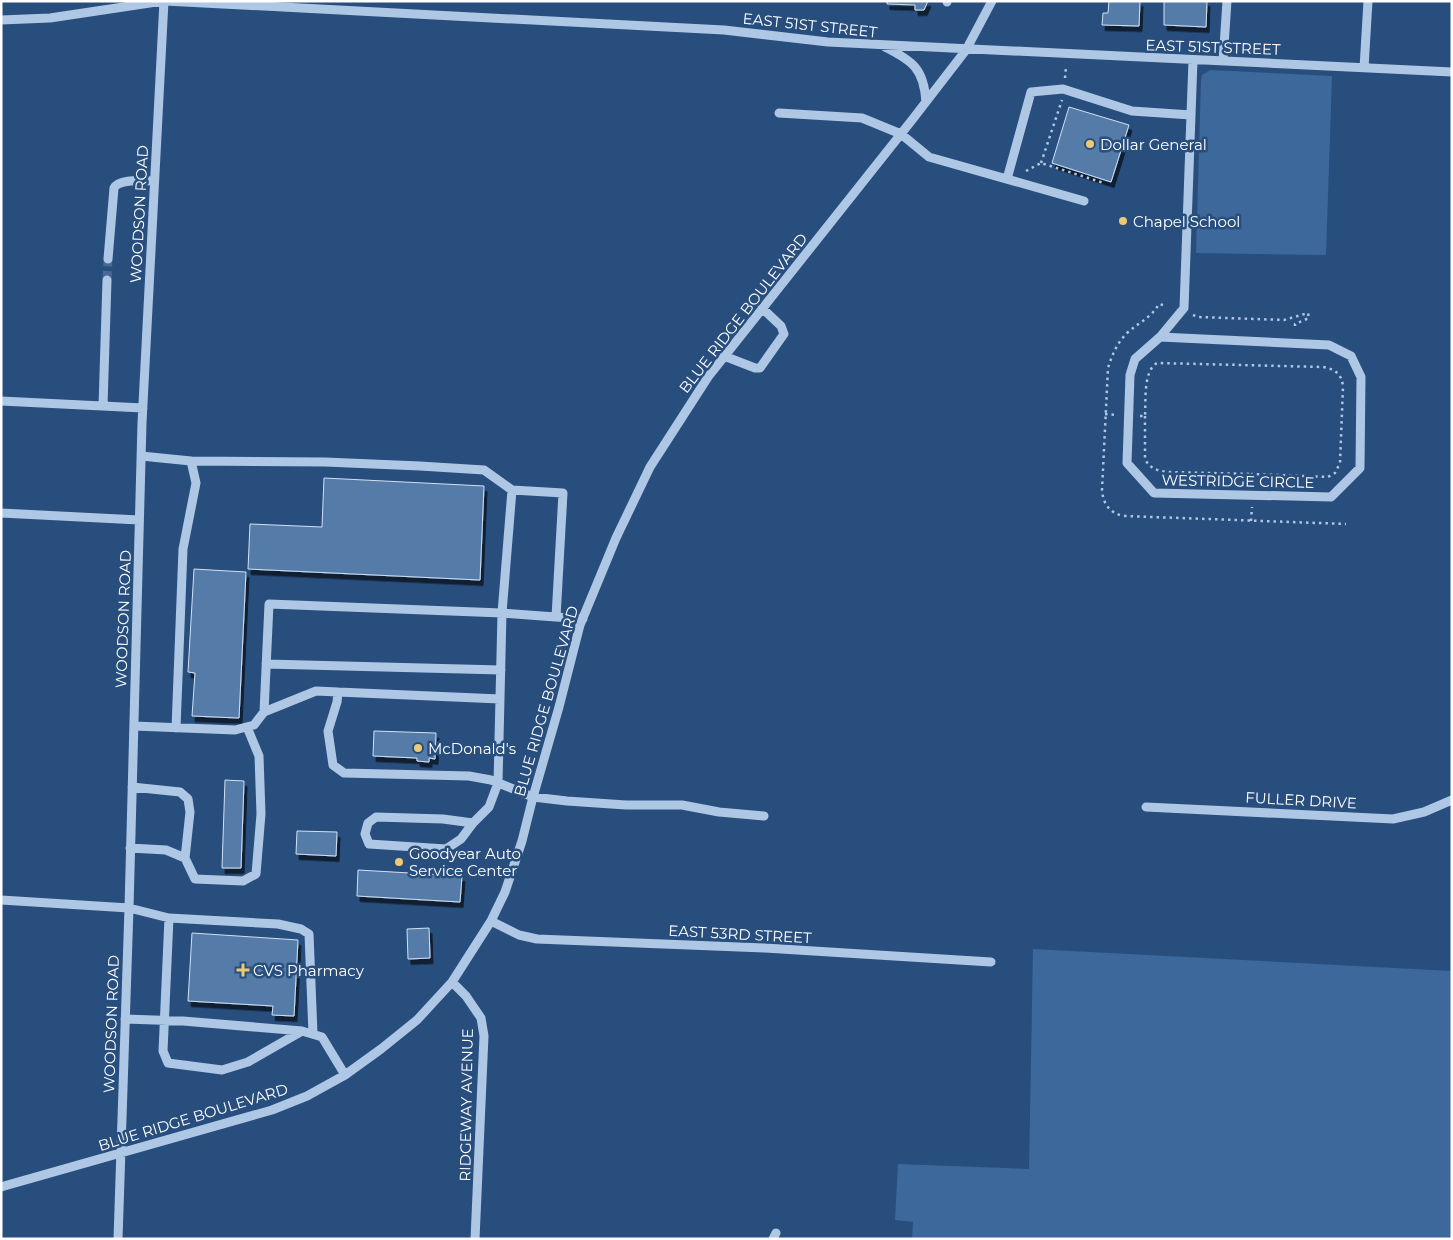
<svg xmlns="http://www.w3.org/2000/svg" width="1453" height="1240" font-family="Montserrat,sans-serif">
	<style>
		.green { fill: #3c689b }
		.building { fill: #557ba8; stroke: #d1e1f4; filter: url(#shadow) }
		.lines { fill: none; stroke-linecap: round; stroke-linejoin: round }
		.minor-tunnel { stroke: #486991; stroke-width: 9; stroke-dasharray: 9 4.5; stroke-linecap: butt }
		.path { stroke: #aec7e5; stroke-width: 2.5; stroke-dasharray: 2.5 4; stroke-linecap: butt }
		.minor { stroke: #aec7e5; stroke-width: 9 }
		.poi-dot { fill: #ecc975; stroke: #284e7e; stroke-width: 2 }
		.labels { text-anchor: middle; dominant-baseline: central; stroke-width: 5; stroke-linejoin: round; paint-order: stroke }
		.street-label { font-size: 15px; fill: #fff; stroke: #284e7e }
		.poi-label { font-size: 15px; fill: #fff; stroke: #284e7e; text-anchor: start }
	</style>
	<defs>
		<filter id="shadow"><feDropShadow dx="3" dy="5.5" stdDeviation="0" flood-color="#0009"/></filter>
	</defs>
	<rect width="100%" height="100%" fill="#284e7e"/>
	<!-- green -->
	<path class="green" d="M1210,70L1332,76L1326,255L1196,253L1201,81L1202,75Z
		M1033,949L1452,971V1239H912L913,1222L895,1220L898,1164L1029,1169Z"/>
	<!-- building -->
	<path class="building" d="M887,1H928L924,10H915V5L887,4Z
		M1109,1H1140L1139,26L1102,25L1103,13H1108Z
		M1164,1H1207L1206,27L1164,25Z
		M1069,107L1129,125L1111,182L1052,163Z
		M324,478L484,486L480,580L248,569L250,524L322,527Z
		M194,569L246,572L239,718L192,716L195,673L188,672Z
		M374,731L436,733L435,759L429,758V762L417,761V758L373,756Z
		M225,780L244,781L241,868H222Z
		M297,831L337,832L336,856L296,854Z
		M358,870L462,876L460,902L357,896Z
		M429,928L430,958L408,959L407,929Z
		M192,933L298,940L294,1016L272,1015L273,1006L188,1001Z"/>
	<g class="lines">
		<!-- minor-tunnel -->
		<path class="minor-tunnel" d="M107,280L108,259"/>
		<!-- path -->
		<path class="path" d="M1065,78L1066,67
			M1041,163L1062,100
			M1026,171L1041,163L1104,183
			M1163,305L1159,304C1150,319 1139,322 1127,333C1117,343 1112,355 1108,368L1102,490C1103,504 1110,514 1125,516L1346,524
			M1193,315L1198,317L1284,320L1308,313L1309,318L1295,324V326
			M1105,414L1118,415
			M1140,416H1145C1146,401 1143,371 1157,363L1323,367C1335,369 1342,374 1343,387L1340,463L1335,473L1328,477L1252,474V485
			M1145,416V459C1150,469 1158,471 1169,472L1252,474
			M1251,521L1252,507"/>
		<!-- minor -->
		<path class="minor" d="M165,1L724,30L828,42L1452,72
			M947,2V1
			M1,20L50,18L163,1
			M885,47C913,61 924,69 926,102
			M1223,61L1227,1
			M1364,68L1368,1
			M779,113L862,118L901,134L929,157L1084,201
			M1007,179L1031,92L1063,89L1132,111L1191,115
			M108,259L114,188C119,178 143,181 154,181
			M1160,337L1329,345L1351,356L1361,377L1360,468L1331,497L1154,493L1127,463L1130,375L1135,359L1160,337L1184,308L1193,60
			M724,356L755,368H760L784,334L781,326L762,308
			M1,401L143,408
			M103,406L107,280
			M141,456L191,461L196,483L183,549L176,728
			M191,461L325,462L420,466L484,470L512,490
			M1,513L139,520
			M266,664L501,670
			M500,699L338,692L337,702L328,731L333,765L344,773L469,776L491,780L533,797L567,801L626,805H682L719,812L764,816
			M264,712L269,604L502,613L583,619
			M134,726L235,730L254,725L264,712L316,691L338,692
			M132,787L180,792L188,799L190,812L185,858
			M1146,807L1393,819L1424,812L1452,800
			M473,823L461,839L446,849L369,844L365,834L368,823L376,817L443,819L473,823L489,807L498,783L502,613L512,490L563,493L556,617
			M130,848L166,850L185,858L195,879L243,881L256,874L261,814L259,756L247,727
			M1,900L129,908L169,918L163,1051L168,1063L222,1070L248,1062L302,1031
			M169,918L278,924L301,929L309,934L313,1034
			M491,921L519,935L537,939L765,948L991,962
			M452,982L466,996L481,1018L484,1036L475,1239
			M125,1019L183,1021L302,1031L322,1037L345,1075
			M1,1187L272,1110L307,1096L345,1075L381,1049L417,1020L452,982L491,921L505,892L522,841L533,797L559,707L580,625L616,538L650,467L708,377L912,120L966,50L992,1
			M118,1239L129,908L142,423L164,1
			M773,1239L776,1233"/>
	</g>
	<!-- markers -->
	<g class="poi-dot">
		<circle cx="1090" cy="144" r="5"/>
		<circle cx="1123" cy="221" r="5"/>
		<circle cx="418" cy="748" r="5"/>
		<circle cx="399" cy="862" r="5"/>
		<path d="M240.5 962.5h5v5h5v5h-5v5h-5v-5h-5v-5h5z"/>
	</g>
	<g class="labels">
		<!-- street labels -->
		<g class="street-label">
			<text transform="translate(810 25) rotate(6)">EAST 51ST STREET</text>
			<text transform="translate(1213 47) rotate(2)">EAST 51ST STREET</text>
			<text transform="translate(139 214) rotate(-87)">WOODSON ROAD</text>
			<text transform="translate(743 313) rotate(-52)">BLUE RIDGE BOULEVARD</text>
			<text transform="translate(1238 481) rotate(1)">WESTRIDGE CIRCLE</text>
			<text transform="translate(123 619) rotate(-88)">WOODSON ROAD</text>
			<text transform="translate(546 701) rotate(-74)">BLUE RIDGE BOULEVARD</text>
			<text transform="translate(1301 800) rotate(3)">FULLER DRIVE</text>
			<text transform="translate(740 934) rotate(3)">EAST 53RD STREET</text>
			<text transform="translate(111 1024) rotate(-88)">WOODSON ROAD</text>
			<text transform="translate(466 1105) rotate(-89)">RIDGEWAY AVENUE</text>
			<text transform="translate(193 1117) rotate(-17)">BLUE RIDGE BOULEVARD</text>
		</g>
		<!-- poi labels -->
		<g class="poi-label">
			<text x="1100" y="144">Dollar General</text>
			<text x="1133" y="221">Chapel School</text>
			<text x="428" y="748">McDonald's</text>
			<text x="409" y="853">Goodyear Auto<tspan x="409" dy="17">Service Center</tspan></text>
			<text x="253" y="970">CVS Pharmacy</text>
		</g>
	</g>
	<!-- border -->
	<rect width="1453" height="1240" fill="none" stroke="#ffffff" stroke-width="5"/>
</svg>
